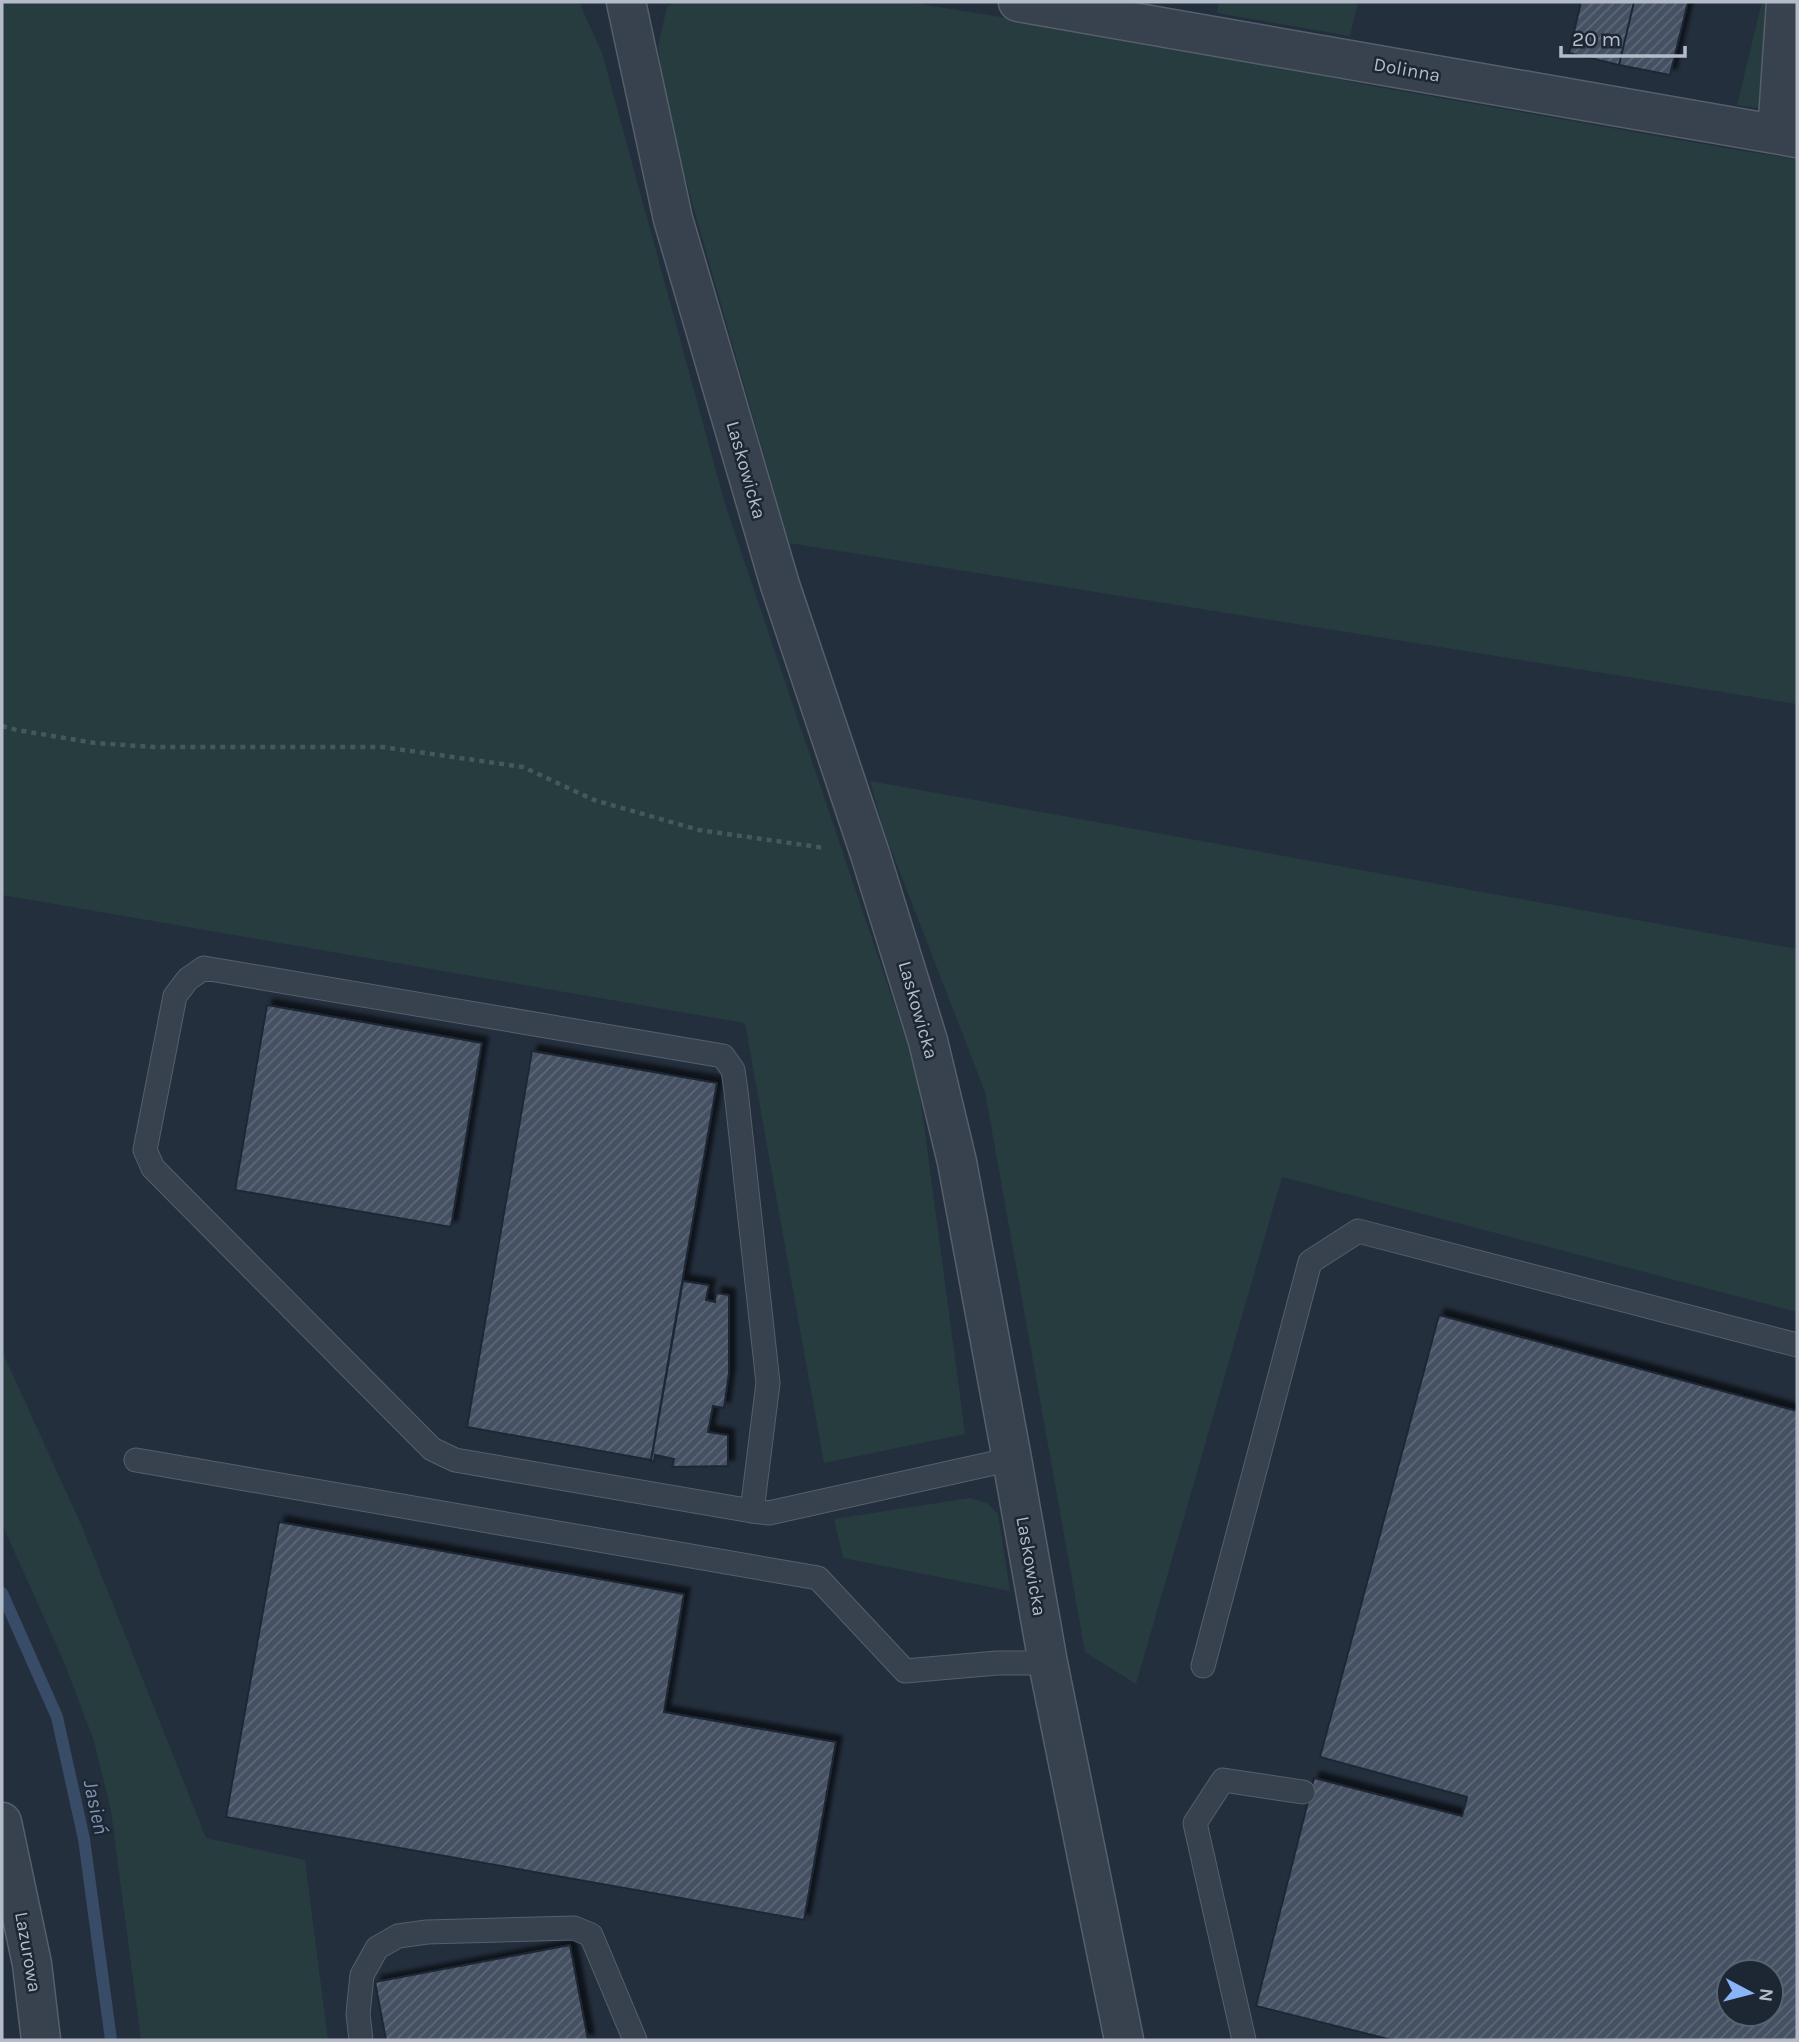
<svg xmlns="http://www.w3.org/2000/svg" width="1799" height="2042" font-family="Karla,sans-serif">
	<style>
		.green { fill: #263c3f }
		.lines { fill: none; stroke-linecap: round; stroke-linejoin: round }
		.stream { stroke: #394c67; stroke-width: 12 }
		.building { fill: url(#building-hatch); stroke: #1f2835; stroke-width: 2; fill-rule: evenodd; filter: url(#shadow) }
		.service-casing { stroke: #565f6c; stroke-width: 25 }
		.minor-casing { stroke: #565f6c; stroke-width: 41 }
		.path { stroke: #44595c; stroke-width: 4.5; stroke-dasharray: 5 5; stroke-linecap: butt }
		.service { stroke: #38414e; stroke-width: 23 }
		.minor { stroke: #38414e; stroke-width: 38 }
		.labels { text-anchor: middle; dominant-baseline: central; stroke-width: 5; stroke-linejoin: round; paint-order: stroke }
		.street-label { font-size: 19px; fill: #b4bcc9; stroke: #1d2633 }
		.water-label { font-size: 21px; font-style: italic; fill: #7c92b1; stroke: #1d2633 }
	</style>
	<defs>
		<pattern id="building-hatch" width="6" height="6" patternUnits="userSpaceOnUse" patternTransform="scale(1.75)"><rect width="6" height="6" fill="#455162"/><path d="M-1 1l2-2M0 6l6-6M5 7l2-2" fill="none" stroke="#5d6877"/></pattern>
		<filter id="shadow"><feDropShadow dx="6" dy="-6" stdDeviation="2" flood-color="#0009"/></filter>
	</defs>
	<rect width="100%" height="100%" fill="#242f3e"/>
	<!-- green -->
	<path class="green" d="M2,2H579L602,53L725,504L917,1072L965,1434L824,1463L745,1023L2,895Z
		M675,2H908L1173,45L1372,86L1743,151L1797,159V704L789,543L668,118L658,46L667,7Z
		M1219,2H1358L1350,36L1217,13Z
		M1762,2H1797V114L1737,105Z
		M870,781L1797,949V1312L1282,1177L1136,1684L1085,1652L985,1092L884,831Z
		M2,1351L83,1529L206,1838L305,1860L328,2040H141L111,1811L94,1741L64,1662L2,1524Z
		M970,1498L987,1503L998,1514L1010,1591L843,1558L834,1519Z"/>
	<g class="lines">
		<!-- stream -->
		<path class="stream" d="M2,1593L57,1717L84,1839L111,2040"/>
	</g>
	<!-- building -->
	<path class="building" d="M1581,2H1634L1619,65L1569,53Z
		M1634,2H1688L1670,75L1619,65Z
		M267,1005L482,1043L451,1227L235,1190Z
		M532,1051L717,1083L651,1460L467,1427Z
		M683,1281L709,1285L706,1300L715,1302L716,1293L729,1295V1373L724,1408L713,1406L708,1432L728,1435V1466L672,1467L674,1459L655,1455L654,1462L651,1461Z
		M1439,1315L1797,1411V2040H1392L1256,2006L1314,1778L1462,1816L1467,1797L1320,1757ZM1729,1972H1771V2014H1729Z
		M279,1522L684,1594L664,1712L836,1742L804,1920L226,1817Z
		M570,1945L588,2040H386L375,1982Z"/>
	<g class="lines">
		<!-- service casing -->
		<g class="service-casing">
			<path id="service" d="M136,1460L818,1578L905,1671L997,1663H1048
				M752,1511L768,1383L736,1091L733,1070L723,1056L204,968L188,979L175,996L145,1150L153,1168L432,1449L455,1460L752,1511L769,1513L1012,1459
				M1203,1666L1310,1262L1358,1231L1797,1345
				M361,2040L358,2014L362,1975L377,1948L398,1936L427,1932L574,1928L591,1935L635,2040
				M1244,2040L1195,1823L1223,1780L1303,1792"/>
		</g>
		<!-- minor casing -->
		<g class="minor-casing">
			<path id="minor" d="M626,2L673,219L780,585L870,854L928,1041L957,1162L1012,1459L1048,1663L1124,2040
				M1018,2L1797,138
				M1777,134L1786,2
				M2,1822L32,1964L41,2040"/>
		</g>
		<!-- path -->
		<path class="path" d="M2,726L17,730L95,743L154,747H383L523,767L594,800L699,830L825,848"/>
		<!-- service -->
		<use href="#service" class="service"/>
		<!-- minor -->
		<use href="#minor" class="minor"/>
	</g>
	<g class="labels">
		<!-- street labels -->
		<g class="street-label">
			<text transform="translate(1407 70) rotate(10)">Dolinna</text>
			<text transform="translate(746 470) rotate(74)">Laskowicka</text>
			<text transform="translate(918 1010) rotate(74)">Laskowicka</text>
			<text transform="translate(1031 1566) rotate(80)">Laskowicka</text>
			<text transform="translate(28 1952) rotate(80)">Lazurowa</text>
		</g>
		<!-- water labels -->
		<g class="water-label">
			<text transform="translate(96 1807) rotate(78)">Jasień</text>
		</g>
	</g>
	<!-- border -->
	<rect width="1799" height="2042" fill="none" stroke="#b4bcc9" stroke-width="7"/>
	<!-- north arrow -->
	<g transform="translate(1750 1993) rotate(97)"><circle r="33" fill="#1d2633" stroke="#59626f" stroke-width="2"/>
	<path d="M0-5L12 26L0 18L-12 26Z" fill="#8ab4f8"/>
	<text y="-10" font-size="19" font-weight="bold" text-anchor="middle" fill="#b4bcc9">N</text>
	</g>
	<!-- scale -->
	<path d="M1561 46v10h124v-10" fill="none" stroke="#b4bcc9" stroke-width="3.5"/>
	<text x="1572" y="46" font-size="21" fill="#b4bcc9" stroke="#1d2633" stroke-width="5" paint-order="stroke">20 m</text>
</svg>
